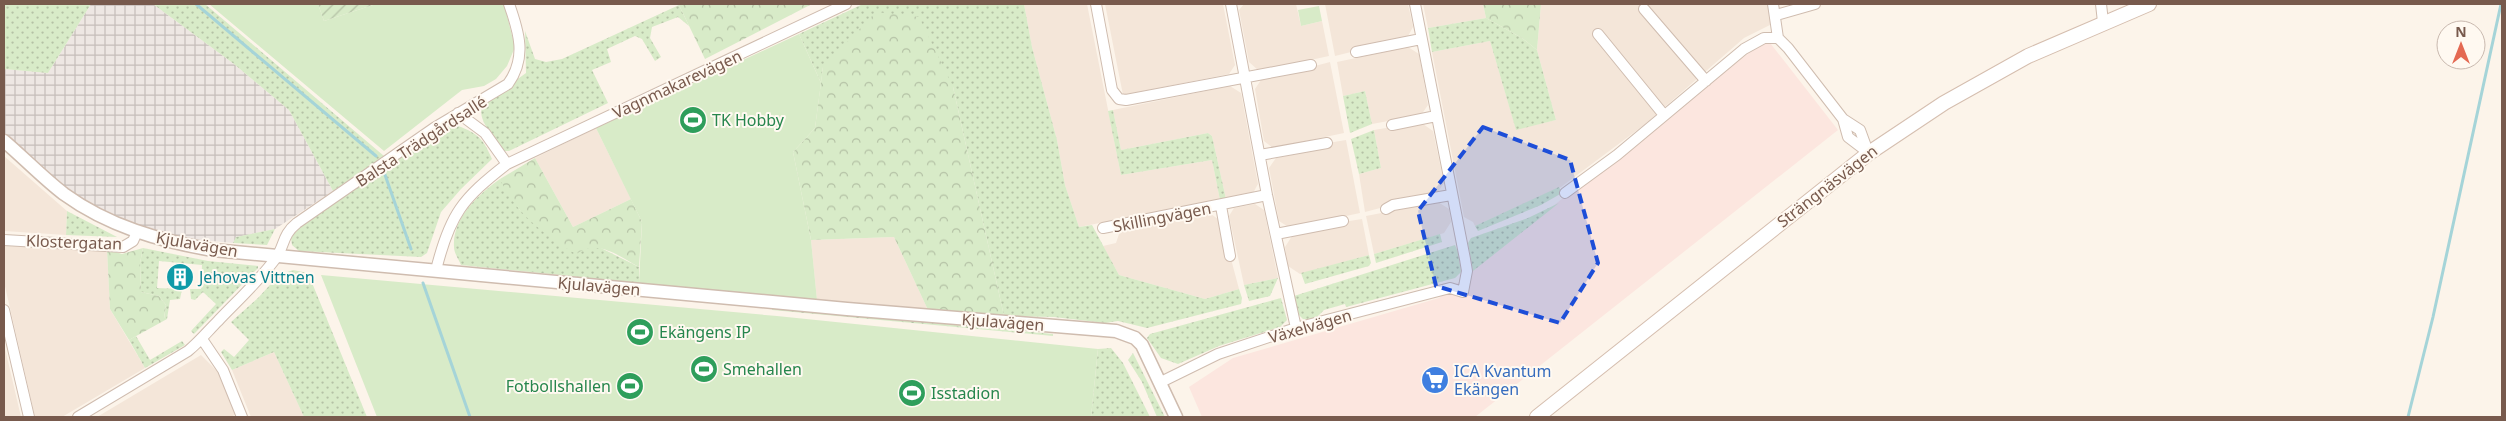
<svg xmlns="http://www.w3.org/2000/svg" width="2506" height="421" font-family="'Noto Sans',sans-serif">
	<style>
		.residential { fill: #f4e6d9 }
		.commercial { fill: #fce6df }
		.industrial { fill: url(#industrial-grid) }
		.grass { fill: url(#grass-dots) }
		.forest { fill: url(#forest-crowns) }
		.park { fill: #d8ebc8 }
		.garden { fill: url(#garden-furrows) }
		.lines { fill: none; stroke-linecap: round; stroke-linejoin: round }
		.stream { stroke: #a5d4d8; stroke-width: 3 }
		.minor-casing { stroke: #cfbcaf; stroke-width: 12 }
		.tertiary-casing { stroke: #cfbcaf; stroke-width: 15 }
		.secondary-casing { stroke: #d5beaf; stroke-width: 16 }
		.minor { stroke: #fff; stroke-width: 10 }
		.tertiary { stroke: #fff; stroke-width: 12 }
		.secondary { stroke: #fff; stroke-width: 14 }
		.marked { fill: #1d4ed8; fill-opacity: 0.2; stroke: #1d4ed8; stroke-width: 4; stroke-dasharray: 10 6; stroke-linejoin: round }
		.labels { text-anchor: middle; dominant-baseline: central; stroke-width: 4; stroke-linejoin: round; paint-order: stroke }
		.street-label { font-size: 16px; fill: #785a4d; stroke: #fff9f1 }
		.leisure-label { font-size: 16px; fill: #27864d; stroke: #fff9f1; text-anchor: start }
		.culture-label { font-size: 16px; fill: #0d838f; stroke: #fff9f1; text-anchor: start }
		.shop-label { font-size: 16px; fill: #366cbe; stroke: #fff9f1; text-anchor: start }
	</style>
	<defs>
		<pattern id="industrial-grid" width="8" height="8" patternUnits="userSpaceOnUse" patternTransform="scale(1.25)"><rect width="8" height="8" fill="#eee7e3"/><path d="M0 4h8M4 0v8" fill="none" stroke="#c6beba"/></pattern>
		<pattern id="grass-dots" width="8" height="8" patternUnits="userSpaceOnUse" patternTransform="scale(1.25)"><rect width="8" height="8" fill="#d8ebc8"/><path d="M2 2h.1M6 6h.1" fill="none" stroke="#b4c1a5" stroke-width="1.8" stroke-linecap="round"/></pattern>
		<pattern id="forest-crowns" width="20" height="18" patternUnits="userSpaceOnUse" patternTransform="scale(1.25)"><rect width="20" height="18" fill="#d8ebc8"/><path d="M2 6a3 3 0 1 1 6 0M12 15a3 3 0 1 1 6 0" fill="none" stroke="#b4c1a5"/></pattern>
		<pattern id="garden-furrows" width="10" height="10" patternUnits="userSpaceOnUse" patternTransform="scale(1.25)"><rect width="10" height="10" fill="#d8ebc8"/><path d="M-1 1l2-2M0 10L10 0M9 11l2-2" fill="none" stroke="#b4c1a5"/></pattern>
	</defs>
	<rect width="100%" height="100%" fill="#fcf4ea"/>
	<!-- residential -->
	<path class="residential" d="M1024,4H1087L1121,175L1212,160L1220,200L1079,227L1065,185L1057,140L1032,47Z
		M1105,4H1223L1235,65L1229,74L1123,95Z
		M1244,4H1296L1301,26L1322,21L1329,56L1259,71L1249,62L1239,10Z
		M1325,4H1408L1413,27L1407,38L1335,56Z
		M1423,4H1483L1486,18L1428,28Z
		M1541,4H1769L1772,24L1744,38L1644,125L1561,187L1475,226L1473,222L1464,217L1432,52L1490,41L1516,129L1556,120L1537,50Z
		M1408,47L1419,54L1428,105L1421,115L1372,124L1365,91L1343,96L1337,62Z
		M1330,62L1344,133L1273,148L1264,141L1255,89L1261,80L1313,69L1315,66Z
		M1230,86L1241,93L1258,184L1253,193L1226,199L1212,136L1208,133L1121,150L1113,110Z
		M1423,124L1433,131L1444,183L1437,193L1384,204V207L1365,212L1359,174L1381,168L1374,130L1392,127L1393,130Z
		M596,128L631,199L573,227L535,158Z
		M1346,140L1360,213L1290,228L1279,221L1269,168L1276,158L1329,148L1328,143Z
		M4,156L67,211L66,235L4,231Z
		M1438,202L1449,209L1451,222L1444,233L1374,254L1366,216Z
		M1255,204L1264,210L1278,278L1244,285L1229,216L1234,208Z
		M1208,212L1218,219L1226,259H1231L1239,289L1205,299L1119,275L1103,246L1116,243L1120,231Z
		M1362,219L1369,255L1300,274L1288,266L1285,247L1292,236L1344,226L1343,222Z
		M894,237L928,310L817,300L811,240Z
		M4,246L107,249L110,309L145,368L62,417H35L4,282Z
		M4,344L21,417H4Z
		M274,352L304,417H251L232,370Z
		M201,355L221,375L235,415L230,417H97Z"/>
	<!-- commercial -->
	<path class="commercial" d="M1767,39L1838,130L1475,417H1202L1189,387L1233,358L1439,298L1604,165Z"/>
	<!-- industrial -->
	<path class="industrial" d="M91,4H153L234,64L289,110L333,191L275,229L237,237L233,243L180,238L141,227L90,205L54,181L4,134V69L48,73Z"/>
	<!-- grass -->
	<path class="grass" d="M4,4H91L48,73L4,69Z
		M153,4H205L384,156L333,191L289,110L234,64Z
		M863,4H1024L1032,47L1057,140L1065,185L1079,227L1092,225L1119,275L1205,299L1239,289L1242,298L1241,304L1147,328L1118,321L1105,323L1054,317L1004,316L953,87L823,67L821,83L799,34Z
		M679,5L689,26L678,17L652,27L650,38L661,57L655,61L642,39L635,36L607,49L611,62L592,70L608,103L509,151H504C495,137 477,122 482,105L526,73L525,31L535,59L546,62L562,59Z
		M1486,18L1522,38L1537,50L1556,120L1516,130L1490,41L1432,52L1428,28Z
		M1365,91L1372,124L1350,133L1343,96Z
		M1113,110L1121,150L1208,133L1212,136L1226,199L1220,200L1212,160L1121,175L1108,111Z
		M458,126C478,133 484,140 492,159L461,189L441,212L427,253L421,257L299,251L292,245L291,238L300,227L443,128Z
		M1374,130L1381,168L1359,174L1351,139Z
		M500,179L520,210L585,248L599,247L639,267V283L461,265C459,260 454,253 454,247C452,218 479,194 500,179Z
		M1559,187L1562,193L1541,205L1478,231L1475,226Z
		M1559,203L1473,271L1468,243L1471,238L1528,218Z
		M67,211L117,237L66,235Z
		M275,229L267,245L233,243L236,237Z
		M1440,234L1442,242L1376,263L1374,254Z
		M1455,245L1458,252L1461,272L1455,278L1346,307L1345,304L1324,310L1315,319H1303L1296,312L1294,296Z
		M143,248L208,261L258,266V268L194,334L191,331L216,304L203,292L195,300L191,299L190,289H201L202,265L159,261L157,288L182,289L180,299L170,300L167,319H164L166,305L159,296L141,292L140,263Z
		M1369,255L1371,263L1369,266L1305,284L1301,273Z
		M293,270L308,273L367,417H304L274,352L232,370L221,352L224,349L234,357L249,340L231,322L258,298L279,275Z
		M1278,278L1270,296L1249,301L1244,285Z
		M1281,298L1287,320L1280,327L1219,346L1178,364L1161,358L1147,338L1150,334Z
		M772,308L1053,334V336L772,310Z
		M136,336L150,360L182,341L185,345L145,368L129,340Z
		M1111,348L1123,363L1150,417H1091L1098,349Z
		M1133,353L1165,417H1157L1142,382L1128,360Z"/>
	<!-- forest -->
	<path class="forest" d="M682,4H812L705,59L679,5Z
		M1483,4H1541L1537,50L1522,38L1486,18Z
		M876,12L919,17L953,87L1004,316L928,310L894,237L811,240L793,152L815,128L823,67Z
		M535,158L573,227L631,199L642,222L639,267C618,256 599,239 576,254C546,236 515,213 500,179Z
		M143,248L140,263L141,292L159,296L166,305L164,318L167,319L129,340L110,309L107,249L122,254Z"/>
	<!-- park -->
	<path class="park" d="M209,4H318L324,21L376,4H504L515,47L507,66L496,79L484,86L462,90L384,151Z
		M1319,6L1322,21L1301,26L1298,10Z
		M799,34L821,83L815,128L793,152L811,240L817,300L639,283L642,222L596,128Z
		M321,275L777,316L1098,349L1091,417H377Z"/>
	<!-- garden -->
	<path class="garden" d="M318,4H376L324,21Z"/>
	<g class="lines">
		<!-- stream -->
		<path class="stream" d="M196,4L376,156
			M384,172L411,249
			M423,283L470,417
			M2408,417L2433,317L2501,4"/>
		<!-- minor casing -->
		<g class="minor-casing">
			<path id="minor" d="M1096,4L1112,90L1119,99L1126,100L1311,65
				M1231,4L1267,195L1296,328
				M1773,4L1778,38
				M2101,4L2103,22
				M1644,9L1706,81
				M1776,15L1815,4
				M1598,34L1664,115
				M1356,52L1421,39
				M458,113L485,133L507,164
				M1843,119L1860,130L1868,152
				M1392,125L1436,116
				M1260,155L1327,143
				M1565,193L1617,155L1744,49L1764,38H1778L1788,48L1843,119L1848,137L1869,153
				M1221,206L1230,256
				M1386,209L1393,205L1451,195
				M1103,228L1267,195
				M1276,234L1343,221
				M4,240L123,247L133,241L137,232
				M436,270C450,214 462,199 507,164L846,4
				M4,310L29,417
				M202,339L223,370L242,417
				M1161,382L1218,354L1296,328L1450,288L1463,292L1467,271L1465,259L1415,4
				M78,417L188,351C199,342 208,331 218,321C238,300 258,282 276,258C285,245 282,235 297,223L434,128L508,84C527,58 519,32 509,4"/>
		</g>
		<!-- tertiary casing -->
		<g class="tertiary-casing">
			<path id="tertiary" d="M4,141C24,158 43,178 64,194C108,226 160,241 213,250L847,309L1116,331L1135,338L1142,345L1176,417"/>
		</g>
		<!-- secondary casing -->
		<g class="secondary-casing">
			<path id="secondary" d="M1537,417L1869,153L1944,103L2028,56L2149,4"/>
		</g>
		<!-- minor -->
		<use href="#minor" class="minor"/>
		<!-- tertiary -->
		<use href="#tertiary" class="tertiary"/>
		<!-- secondary -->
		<use href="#secondary" class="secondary"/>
	</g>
	<!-- marked area -->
	<path class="marked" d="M1483,127L1570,160L1598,263L1560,323L1436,286L1418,211Z"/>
	<!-- icons -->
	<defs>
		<g id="stadium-disc" transform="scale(1.4375)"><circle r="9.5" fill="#2e9e5b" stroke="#fff9f1"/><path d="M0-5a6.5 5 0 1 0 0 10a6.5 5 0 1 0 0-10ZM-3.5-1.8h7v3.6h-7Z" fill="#fff"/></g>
		<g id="building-disc" transform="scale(1.4375)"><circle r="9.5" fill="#0f9aa8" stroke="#fff9f1"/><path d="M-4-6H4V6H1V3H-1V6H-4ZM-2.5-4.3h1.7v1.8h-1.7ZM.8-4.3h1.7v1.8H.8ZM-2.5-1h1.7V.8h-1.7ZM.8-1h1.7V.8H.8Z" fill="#fff"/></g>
		<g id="supermarket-disc" transform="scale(1.4375)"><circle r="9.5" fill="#3f7fe0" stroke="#fff9f1"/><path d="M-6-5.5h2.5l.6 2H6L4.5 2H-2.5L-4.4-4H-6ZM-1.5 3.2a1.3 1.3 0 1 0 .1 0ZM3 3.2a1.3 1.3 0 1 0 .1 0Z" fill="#fff"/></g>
	</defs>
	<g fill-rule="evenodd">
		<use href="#stadium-disc" x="693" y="120"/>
		<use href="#building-disc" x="180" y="277"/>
		<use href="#stadium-disc" x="640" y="332"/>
		<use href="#stadium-disc" x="704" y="369"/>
		<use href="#supermarket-disc" x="1435" y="380"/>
		<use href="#stadium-disc" x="630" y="386"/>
		<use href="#stadium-disc" x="912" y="393"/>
	</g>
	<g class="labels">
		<!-- street labels -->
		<g class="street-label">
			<text transform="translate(677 84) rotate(-25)">Vagnmakarevägen</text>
			<text transform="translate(421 141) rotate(-33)">Balsta Trädgårdsallé</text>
			<text transform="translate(1827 186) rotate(-38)">Strängnäsvägen</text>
			<text transform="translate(1162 217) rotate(-11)">Skillingvägen</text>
			<text transform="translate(74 242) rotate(2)">Klostergatan</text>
			<text transform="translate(197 244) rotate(10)">Kjulavägen</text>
			<text transform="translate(599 286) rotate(5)">Kjulavägen</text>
			<text transform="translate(1003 322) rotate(4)">Kjulavägen</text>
			<text transform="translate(1310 326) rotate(-16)">Växelvägen</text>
		</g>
		<!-- leisure labels -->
		<g class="leisure-label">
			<text x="712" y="120">TK Hobby</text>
			<text x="659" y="332">Ekängens IP</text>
			<text x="723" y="369">Smehallen</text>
			<text x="611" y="386" text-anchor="end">Fotbollshallen</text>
			<text x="931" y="393">Isstadion</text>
		</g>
		<!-- culture labels -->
		<g class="culture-label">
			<text x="199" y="277">Jehovas Vittnen</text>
		</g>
		<!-- shop labels -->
		<g class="shop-label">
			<text x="1454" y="371">ICA Kvantum<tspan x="1454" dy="18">Ekängen</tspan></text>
		</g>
	</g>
	<!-- border -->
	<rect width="2506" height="421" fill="none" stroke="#785a4d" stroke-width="10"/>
	<!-- north arrow -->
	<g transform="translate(2461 45)"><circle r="24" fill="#fff9f1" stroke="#c9b9af"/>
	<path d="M0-4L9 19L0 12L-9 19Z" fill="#e46952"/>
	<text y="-8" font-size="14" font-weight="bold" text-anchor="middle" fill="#785a4d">N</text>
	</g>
</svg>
